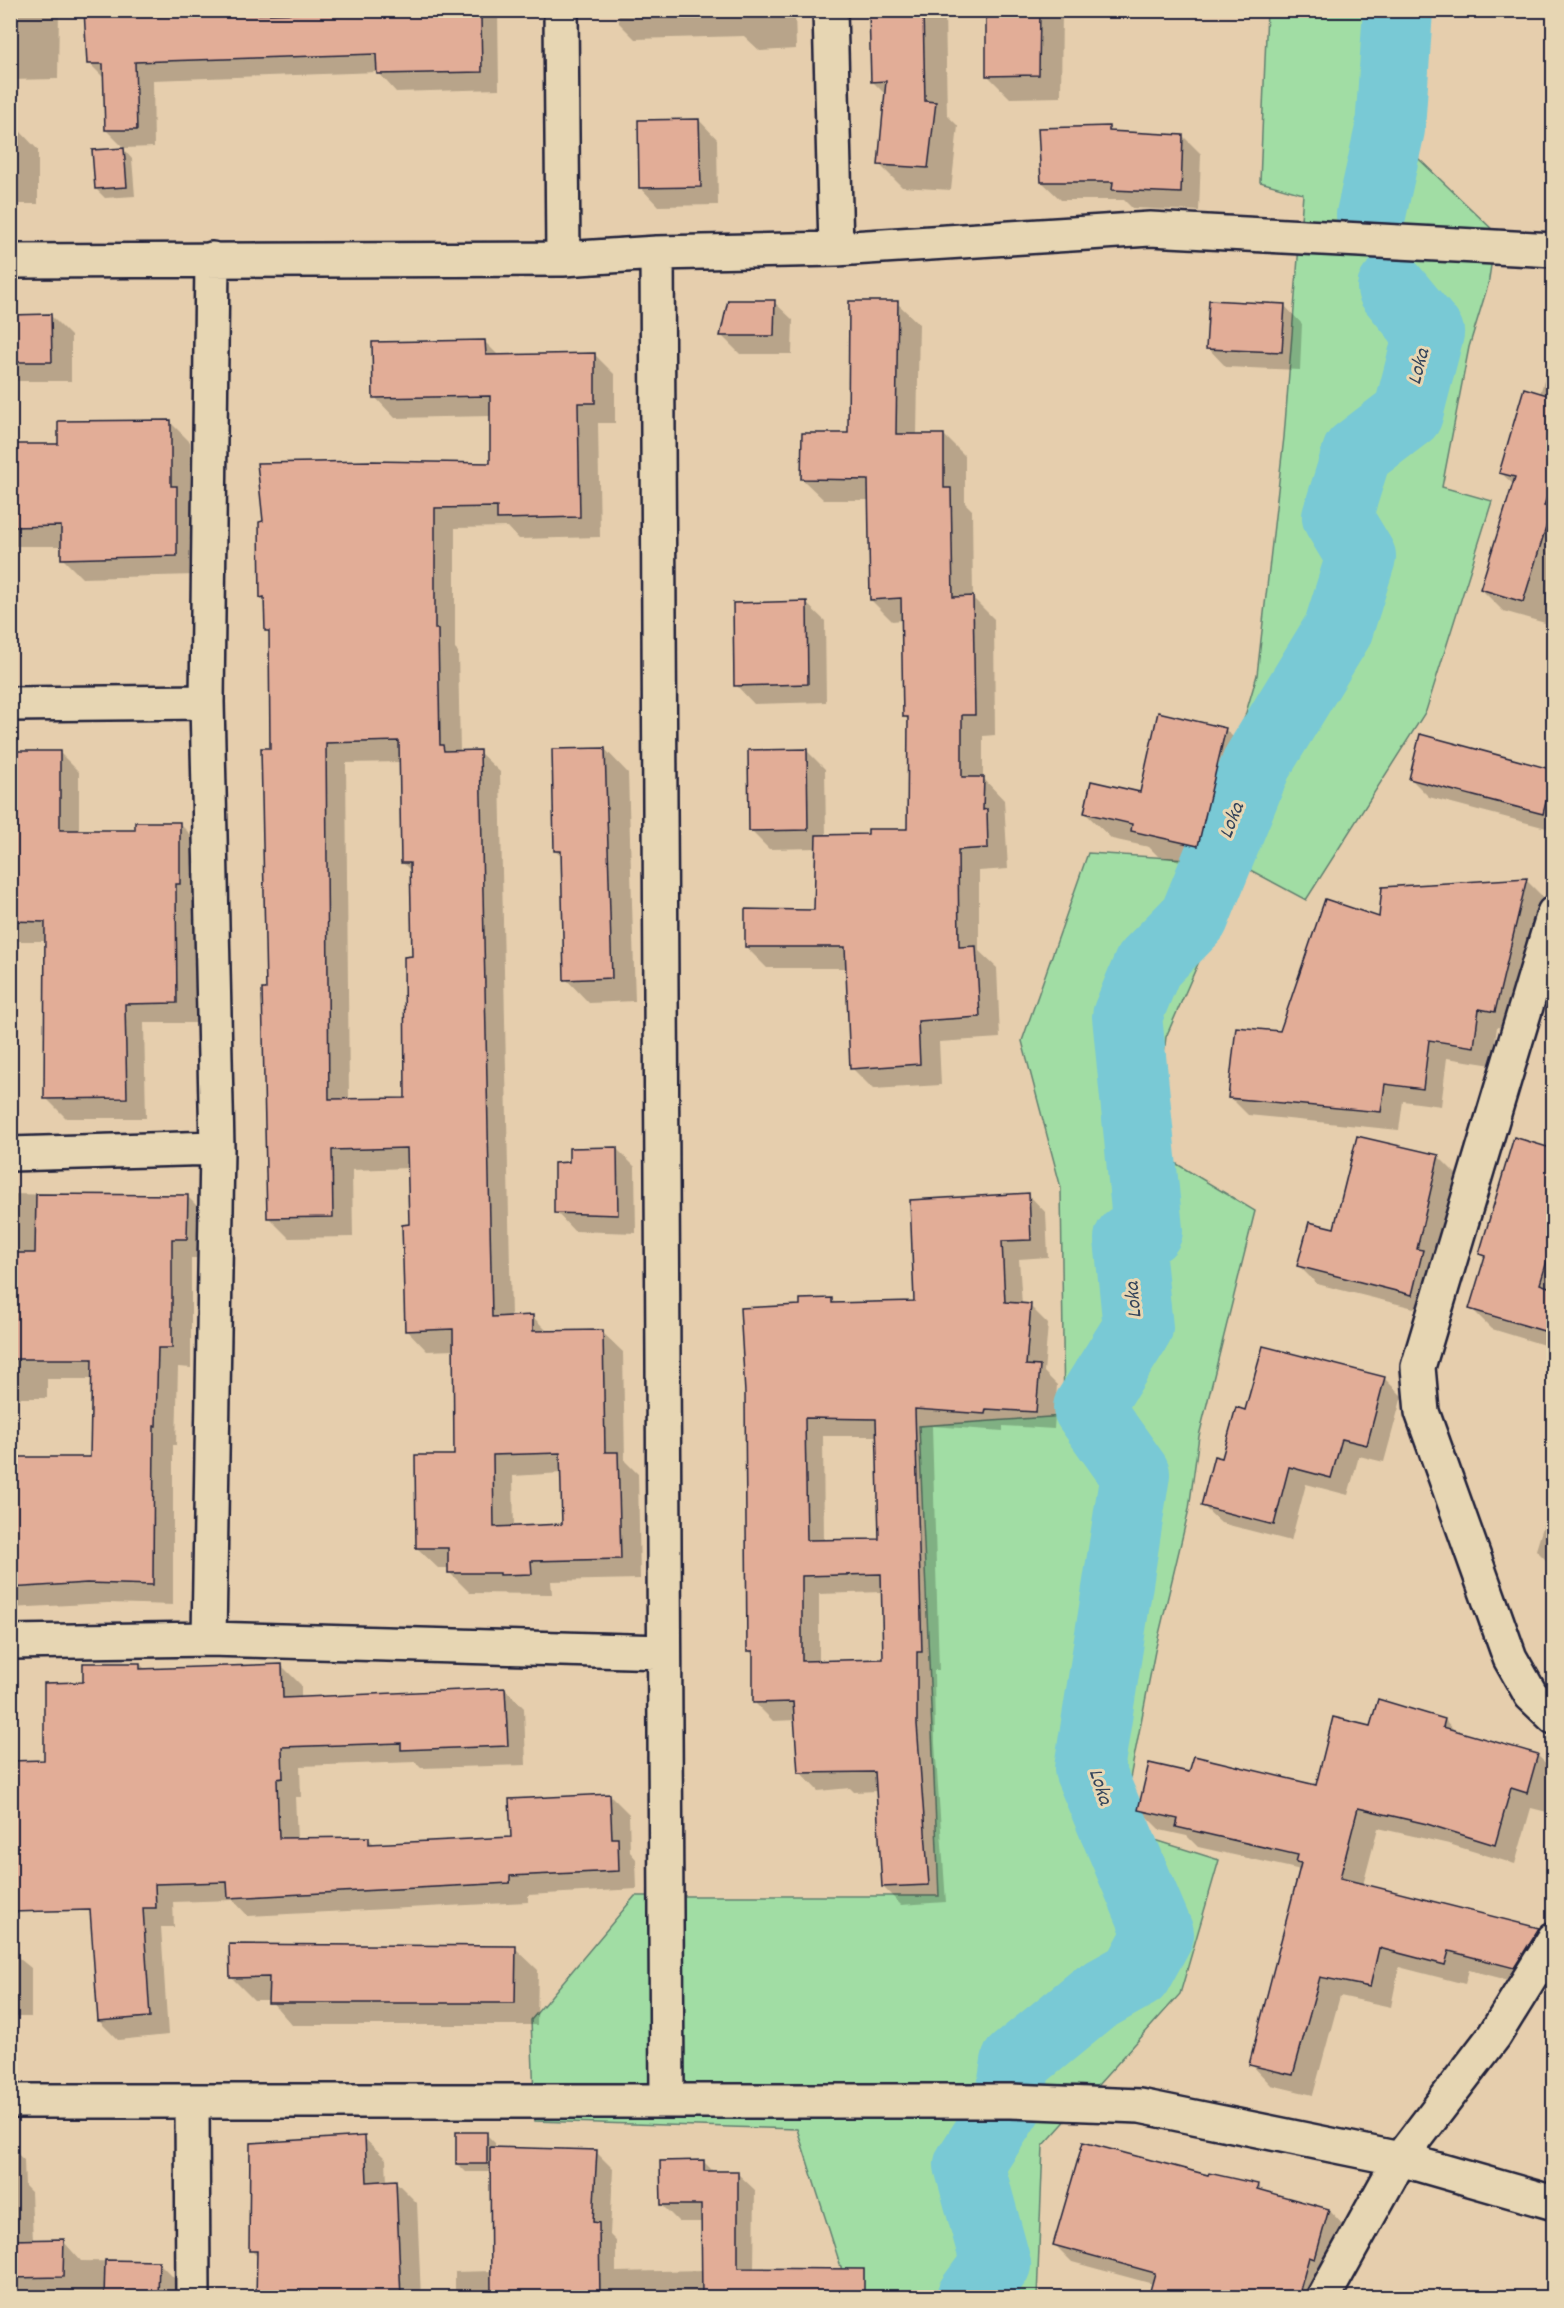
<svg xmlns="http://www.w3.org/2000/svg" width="1564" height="2308" font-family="Dekko,sans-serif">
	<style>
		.green { fill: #a1dda4; stroke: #628070; stroke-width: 1.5 }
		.shadow { fill: #0003; fill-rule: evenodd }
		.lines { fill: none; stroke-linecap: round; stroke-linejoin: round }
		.river { stroke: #79c9d5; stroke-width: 70 }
		.building { fill: #e2ad97; stroke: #22223b; stroke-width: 1.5; fill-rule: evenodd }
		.minor-casing { stroke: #22223b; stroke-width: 38 }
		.minor { stroke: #e7d6b3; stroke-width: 33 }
		.labels { text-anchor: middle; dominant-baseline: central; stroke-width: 6; stroke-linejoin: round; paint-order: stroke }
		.water-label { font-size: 21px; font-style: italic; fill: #33435a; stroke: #e7d6b3 }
	</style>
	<rect width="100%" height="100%" fill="#e6cead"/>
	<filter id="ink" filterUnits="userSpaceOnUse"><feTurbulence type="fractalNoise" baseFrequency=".0167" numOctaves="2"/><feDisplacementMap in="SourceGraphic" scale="12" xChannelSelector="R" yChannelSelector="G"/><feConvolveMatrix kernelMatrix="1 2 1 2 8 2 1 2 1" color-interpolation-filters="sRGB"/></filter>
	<g filter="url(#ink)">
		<!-- green -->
		<path class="green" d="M1267,11H1417L1394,135L1496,233L1488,285L1469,347L1442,487L1492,501L1426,711L1306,900L1241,865L1166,1037L1152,1149L1255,1211L1199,1436L1189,1509L1155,1651L1120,1829L1219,1860L1180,1994L1043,2146L1037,2298L844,2297L847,2286L797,2129L535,2121L531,2020L635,1896H939L919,1426L1064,1416L1061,1188L1022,1041L1088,853L1203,860L1257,675L1284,437L1303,194L1260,182Z"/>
		<!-- shadow -->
		<path class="shadow" d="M10,10H59L58,79L10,80Z
			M85,10H498L499,89L396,92L378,72L153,80L154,147L124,148L106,130L105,79L89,63Z
			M618,10H795L796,49L760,51L744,36L635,39L619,23Z
			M872,10H945L947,115L958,126L951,190L902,187L879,164L886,95L872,81Z
			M987,10H1062L1061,97L1010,98L987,75Z
			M699,120L717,139L718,205L658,206L640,187Z
			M1108,127L1114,133L1183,136L1201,154L1199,211L1132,208L1124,200H1061L1042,182Z
			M10,131H20L38,150V204H10Z
			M124,150L132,159L135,196L105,198L96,189Z
			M774,302L793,320L792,354H740L722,336Z
			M897,303L919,324L917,435H944L965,456V503L972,510L973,598L994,619L995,735L983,736V778L1004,800L1008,869L979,871V951L997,968L1000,1038L939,1042L941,1085L873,1089L852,1068L847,968H767L746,947L815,911L817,848L769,849L751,831L806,750L825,769L826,836H869L909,831L910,722L904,716L903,620L892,621L871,600L870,500H824L802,479L849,435Z
			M1284,305L1302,324L1300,370L1226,367L1208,348Z
			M51,316L71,336V381H10V317Z
			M485,342L499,356L594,354L615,375V423H598L600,537L519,539L508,527L455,528V649L458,652L460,752H479L500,772L511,1318L532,1316L548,1332H602L623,1352L625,1461L638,1474L640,1579L551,1581L552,1594L470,1593L449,1572V1568H438L417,1548L455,1456L454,1350L427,1351L407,1330L411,1226L409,1168L352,1170L353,1237L289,1238L268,1217L270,634L267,630L266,601L261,597L492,465L491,416L395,418L375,397ZM401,762L402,862L412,872L413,958L406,1099L349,1100L346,763ZM562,1473L563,1525L514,1528L513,1476Z
			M1554,348V596L1545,623L1503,611L1481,589L1514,485L1501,473L1540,394Z
			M170,422L190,442V501L196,507V575L82,578L62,558V546H10V445H60Z
			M806,603L825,621L826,702L754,704L736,685Z
			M1225,729L1251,755L1224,871L1158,856L1149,847L1112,839L1085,813L1141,794Z
			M605,749L628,773L635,1001L589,1003L566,979L563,858L555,851Z
			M10,752H59L79,772V832L137,831L179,823L199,843L195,903L196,1023H144L146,1118H66L46,1098V941H10Z
			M1554,772V830L1429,797L1410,778Z
			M1526,880L1544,898L1513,1030L1497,1027L1492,1065L1447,1058L1441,1106L1403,1101L1399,1130L1248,1115L1230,1097L1380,919Z
			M616,1148L635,1167L636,1233L574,1231L556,1212L570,1164Z
			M1554,1150V1348L1492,1329L1471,1308L1486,1259L1481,1254Z
			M1439,1157L1457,1175L1435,1264L1430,1312L1317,1284L1299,1266L1335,1230Z
			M10,1194L188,1197L208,1217L206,1258H191V1368L178,1367L176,1445H173V1605L108,1603L10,1608V1459L92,1458L93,1379H47V1398H10Z
			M1028,1194L1046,1213L1048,1257L1019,1259L1022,1305L1030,1306L1048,1324L1044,1372L1057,1385L1054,1429L1003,1426V1431L932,1426L939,1670H934L935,1743L946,1902L901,1905L883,1887L878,1791L854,1792L850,1788L818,1791L800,1772L796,1720L773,1721L755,1703L754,1656L749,1651L801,1307L832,1300L836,1304L915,1303ZM823,1436H878L880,1540L824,1541ZM883,1592L884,1660L819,1662V1594Z
			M1384,1378L1402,1396L1384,1462L1359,1456L1348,1495L1306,1484L1291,1541L1221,1523L1203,1506L1246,1412Z
			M1554,1491V1568L1536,1550Z
			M140,1664L146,1670L282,1666L301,1685V1698L505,1689L524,1708L526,1765L421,1768L415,1762L300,1766L301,1797H295L297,1840L368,1838L375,1845L512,1838L610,1795L629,1814L630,1852L636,1859L637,1889L528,1895V1902L248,1916L233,1900L173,1902L174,1927H161L168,2035L118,2040L99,2021L117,1949L46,1762L85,1684Z
			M1379,1701L1445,1720L1457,1733L1537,1755L1554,1771V1790L1547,1812L1531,1808L1515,1864L1449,1844L1378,1828L1363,1885L1538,1929L1554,1945L1535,1987L1469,1970L1465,1984L1399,1967L1391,2007L1340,1996L1313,2095L1271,2085L1251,2064L1301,1870L1198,1847L1187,1836L1160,1830L1140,1810L1191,1774L1318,1786L1371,1727Z
			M515,1948L538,1970L537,2025H292L270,2000H254L232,1978Z
			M10,1951L31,1968V2017H10Z
			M486,2134L495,2143V2148L596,2152L613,2169L610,2235L616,2241V2272L703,2270V2222H679L662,2205L704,2162L715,2173H737L755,2190L754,2269L841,2298H455V2272L492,2271V2172H466L457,2163Z
			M364,2138L386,2159L387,2182L395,2181L417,2203L421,2298H259L258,2257L251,2250Z
			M10,2147L24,2160L25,2186L31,2192L33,2241H63L81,2261L158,2262L176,2280V2298H10Z
			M1210,2175L1258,2186L1264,2193L1329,2210L1346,2228L1320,2298H1150L1153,2284L1072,2262L1055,2245Z"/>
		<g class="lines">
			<!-- river -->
			<path class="river" d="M1371,215L1390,129L1398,10
				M971,2298L996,2264L969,2165L1010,2101L1016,2062L1094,1998L1137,1974L1159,1934L1089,1769L1135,1474L1088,1408L1138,1328L1129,1239L1148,1230L1127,1016L1148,965L1194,918L1257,763L1338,630L1361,557L1337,517L1357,453L1408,414L1429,333L1392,288"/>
		</g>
		<!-- building -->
		<path class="building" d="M84,10H130V17L442,10V18L481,17L482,72L377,74L376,54L135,62L137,130H105L103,64H87Z
			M869,10H923L925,101L936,102L928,168L878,165L886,81L871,82Z
			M986,10H1040L1039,75L986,76Z
			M699,119L701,187L639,188L638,120Z
			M1109,126V131L1183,135L1181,193L1112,190L1113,182H1041L1038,128Z
			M124,148L127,187L95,189L92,150Z
			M728,300H775L774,336H720Z
			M1209,300L1285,304L1282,352L1206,349Z
			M849,301H898L896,434H944V488H951L953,597L973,596L975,715H962V777H984L983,810L987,809L988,848L958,850L959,947L976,946L980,1017L918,1021L920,1064L850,1069L845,947H745V909L814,910L816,835L868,834V829H907L908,717H903L901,598L870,600L868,480L801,479L802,433H848Z
			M51,314L52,362H10V315Z
			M485,340L486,355L595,353V403H578L580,517L497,519V507L435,508V629H438L440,745H443L444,751L480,750L492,1317L533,1315V1331L603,1330L605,1452H618L621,1559L531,1561L532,1574L500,1575V1573H448V1548H416L415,1455H454L453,1329L405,1331L402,1225L409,1224L407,1148L332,1150L333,1217L267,1218L262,989H266L261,748H270L269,631H265L264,597L260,598L259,522L263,521L257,463L372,461L490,463V396L373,398L372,342ZM399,741L401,863H410L412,956L404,957L405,1098L329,1099L326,743ZM560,1453L562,1524L494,1527L493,1455Z
			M1524,388L1554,397V474L1544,506L1552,508L1523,602L1480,589L1515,477L1499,473Z
			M171,420V486H177V556L61,559V526L10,527V444H58V421Z
			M807,601L808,684L734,686L733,603Z
			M1158,712L1226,728L1198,846L1131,831L1132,824L1084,813L1091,781L1140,792Z
			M1420,734L1554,770L1543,814L1409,779Z
			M605,748L612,978L564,980L561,851H554L552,749Z
			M807,749L808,830L749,831L748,750Z
			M10,751H60V830H135V822H180V884H176L177,1003L125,1004L127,1098L44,1099L45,922L10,921Z
			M1527,878L1495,1012L1479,1009L1474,1047L1429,1040L1423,1089L1385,1084L1381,1112L1228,1098L1236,1027L1280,1031L1325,899L1379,917L1382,887Z
			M1357,1136L1439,1155L1417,1249L1423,1250L1412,1295L1297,1266L1309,1222L1334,1228Z
			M1514,1137L1554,1149V1238L1540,1284L1554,1289V1334L1469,1309L1485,1256L1479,1254Z
			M617,1147L618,1215L554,1213V1163L569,1162V1148Z
			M1029,1193L1031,1240L1002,1241L1005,1302L1031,1304L1026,1365L1040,1366L1036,1412L986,1409L985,1414L915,1409L922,1652H917V1724L929,1885L882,1887L875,1772L798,1773L793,1702L753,1703V1651H747L745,1393L740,1308L800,1305V1299L832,1298V1303L914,1301L910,1200ZM805,1418L876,1419L879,1539L807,1540ZM881,1574L883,1659L802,1661V1576Z
			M36,1194L188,1195L187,1239H172V1348H158L156,1426H154L153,1585L87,1583L10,1588V1457H90L92,1359H10V1253H35Z
			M1263,1346L1385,1377L1367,1445L1342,1439L1331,1478L1289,1467L1274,1525L1201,1506L1214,1456L1222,1458L1236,1407L1245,1410Z
			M83,1663H140V1669L282,1664L283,1698L505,1688L508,1746L401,1750V1743L282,1747L283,1778L277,1779L279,1838L369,1837V1844L511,1837L509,1799L610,1794L612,1838H618L619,1871L510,1876V1883L228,1898L227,1882L155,1884L156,1908H143L150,2017L98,2021L90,1910L10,1912V1761L44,1760V1683L83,1682Z
			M1378,1699L1445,1719L1443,1727L1538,1754L1527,1793L1511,1788L1495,1845L1427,1824L1358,1808L1340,1878L1539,1928L1514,1968L1449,1951L1445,1965L1379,1948L1370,1987L1320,1977L1293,2075L1249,2065L1301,1863L1296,1862L1298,1855L1176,1827L1178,1819L1138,1810L1149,1763L1189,1772L1194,1756L1316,1785L1333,1717L1370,1726Z
			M229,1944L516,1946L515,2003H268L269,1977L230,1978Z
			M456,2132H487V2164H456Z
			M365,2136L367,2182L396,2180L401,2298H256L257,2251H249L250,2143Z
			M1083,2142L1208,2175L1209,2173L1258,2184L1257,2189L1329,2209L1315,2259L1309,2257L1298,2298H1148L1155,2273L1053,2245Z
			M490,2147L597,2150L593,2222L599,2223L600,2298H491Z
			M704,2160V2171H738V2268L864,2269V2298H702L701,2205H661L660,2161Z
			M64,2239L63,2277L10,2278V2240Z
			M105,2260L159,2261L158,2298H104Z"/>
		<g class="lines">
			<!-- minor casing -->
			<g class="minor-casing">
				<path id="minor" d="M561,10L563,259
					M830,10L836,249
					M657,253L667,2100
					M10,261L563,259L657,253L836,249L1150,229L1554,250
					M10,704L207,702
					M1554,913L1418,1367L1422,1412L1510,1658L1531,1695L1554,1717
					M10,1154L217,1148
					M209,1639L217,1148L207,702L212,259
					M10,1642L209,1639L664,1652
					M10,2101H1010L1140,2106L1400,2159L1554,2203
					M192,2102L193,2298
					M1323,2298L1400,2159L1494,2036L1554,1939"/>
			</g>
			<!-- minor -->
			<use href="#minor" class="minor"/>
		</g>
	</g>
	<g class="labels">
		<!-- water labels -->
		<g class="water-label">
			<text transform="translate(1420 367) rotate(-75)">Loka</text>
			<text transform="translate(1233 821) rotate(-68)">Loka</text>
			<text transform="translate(1135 1300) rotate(-95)">Loka</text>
			<text transform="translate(1099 1787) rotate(72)">Loka</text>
		</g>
	</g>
	<!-- margin -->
	<rect width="1564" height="2308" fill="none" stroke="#e7d6b3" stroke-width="36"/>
	<rect x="18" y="18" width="1528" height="2272" fill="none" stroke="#22223b" stroke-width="2" filter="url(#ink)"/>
</svg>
